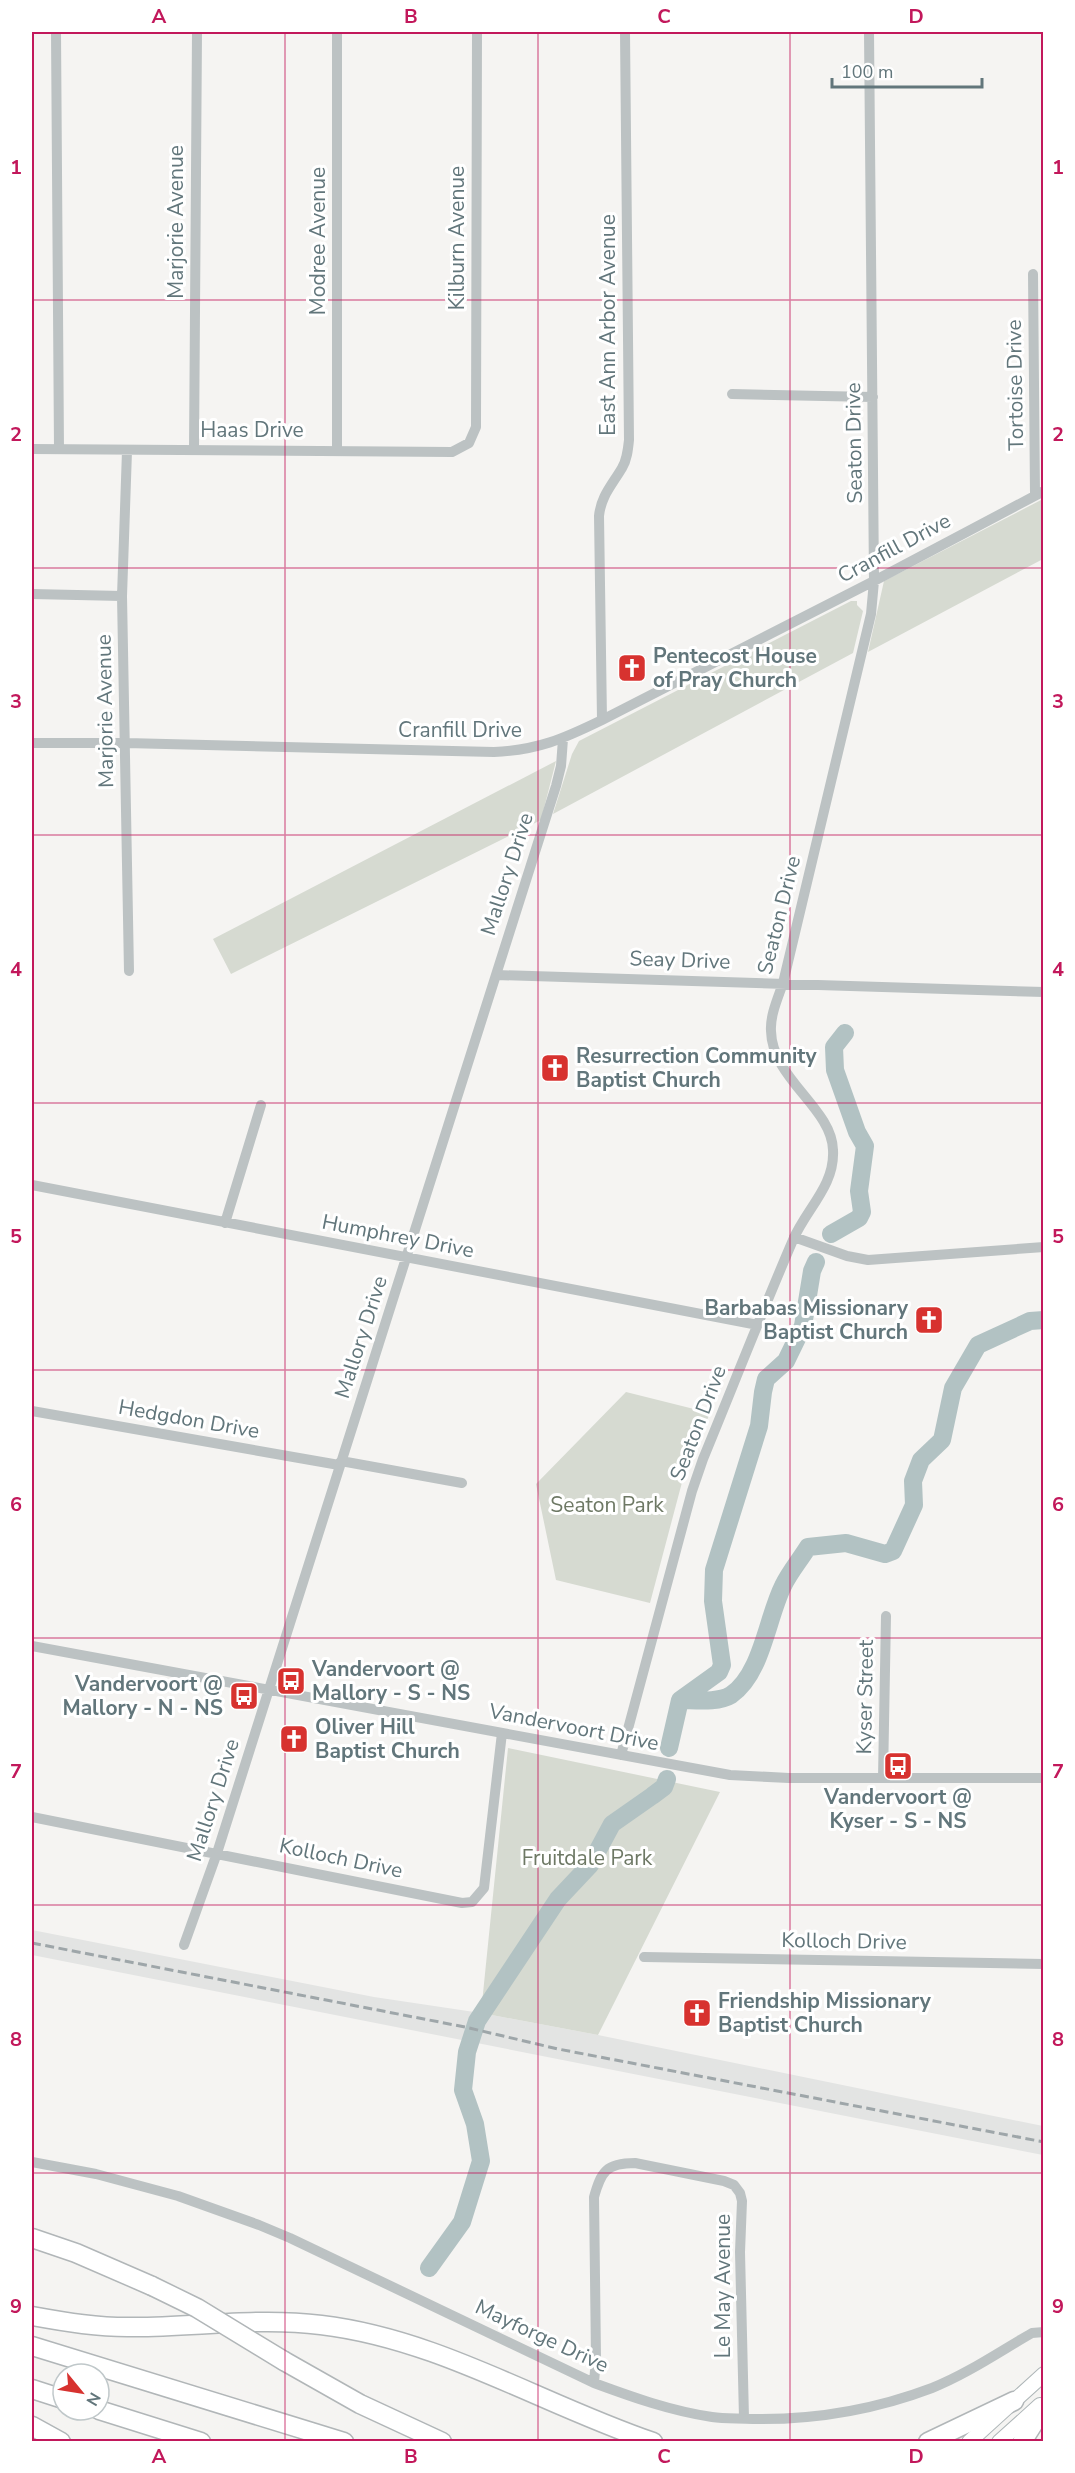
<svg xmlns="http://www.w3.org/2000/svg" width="1075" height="2473" font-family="'Nunito Sans',sans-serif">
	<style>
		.built { fill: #e3e4e3 }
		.green { fill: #d6dad1 }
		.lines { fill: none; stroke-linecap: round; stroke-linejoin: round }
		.river { stroke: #b2c2c3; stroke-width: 18 }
		.secondary-casing { stroke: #aeb6b8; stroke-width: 16 }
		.motorway-casing { stroke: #b1b6b8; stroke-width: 21 }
		.minor { stroke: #bcc2c3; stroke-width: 10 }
		.secondary { stroke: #fff; stroke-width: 14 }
		.motorway { stroke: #fff; stroke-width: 18 }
		.rail { stroke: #9ea6a9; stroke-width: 3; stroke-dasharray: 9 4.5; stroke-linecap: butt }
		.motorway-bridge-casing { stroke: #b1b6b8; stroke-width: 21; stroke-linecap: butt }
		.motorway-bridge { stroke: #fff; stroke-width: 18 }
		.grid { fill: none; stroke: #c2185b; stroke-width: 1.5; stroke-opacity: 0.55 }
		.labels { text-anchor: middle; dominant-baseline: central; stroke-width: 6; stroke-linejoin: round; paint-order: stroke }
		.street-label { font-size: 21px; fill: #62767b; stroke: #fff }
		.poi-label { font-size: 21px; font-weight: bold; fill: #62767b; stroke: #fff; text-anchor: start }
		.park-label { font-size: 21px; fill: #6d7864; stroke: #fff }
		.neatline { fill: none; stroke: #c2185b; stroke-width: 2 }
		.grid-label { font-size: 20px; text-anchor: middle; font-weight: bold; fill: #c2185b }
	</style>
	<rect width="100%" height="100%" fill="#f5f4f2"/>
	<!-- built -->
	<path class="built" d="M32,1930L374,1997L481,2013L598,2035L1043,2126V2155L32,1955Z"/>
	<!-- green -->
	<path class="green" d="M1043,499V559L868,652L884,581Z
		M851,601H857V605L863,611L853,653L553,814L572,754L579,741Z
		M556,761L541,820L231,974L213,939Z
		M626,1392L710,1413L685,1471L650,1603L556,1580L536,1484Z
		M508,1748L720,1792L598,2035L481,2013Z"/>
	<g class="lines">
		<!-- river -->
		<path class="river" d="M831,1234L859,1218L862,1212L859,1191L865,1146L857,1132L835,1070L834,1047L845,1033
			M680,1700L719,1672L722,1665L713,1601L714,1570L759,1426L763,1392L766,1379L786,1361L803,1326L812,1271L816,1262
			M669,1748L680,1700C695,1700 718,1703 731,1695C762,1674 767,1618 783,1586C789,1573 800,1560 808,1547L846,1543L885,1554L893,1551L914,1505L913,1481L921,1460L942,1440L953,1388L978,1345L1030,1321L1044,1320
			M429,2268L462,2222L481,2161L475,2124L463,2090L467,2052L477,2021L558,1899L590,1865L612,1824L652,1796L664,1787L667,1779"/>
		<!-- secondary casing -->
		<g class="secondary-casing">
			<path id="secondary" d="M969,2442L1044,2374
				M999,2442L1040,2405"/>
		</g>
		<!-- motorway casing -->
		<g class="motorway-casing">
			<path id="motorway" d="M32,2238L76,2253L152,2286
				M32,2316C65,2322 100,2328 135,2327C197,2327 259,2317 321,2325C439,2339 541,2404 653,2442
				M32,2346L344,2442
				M284,2361L360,2404L442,2442
				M32,2389L63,2399
				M99,2410L201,2442
				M32,2426L61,2442
				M928,2442L1014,2401
				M1022,2442L1044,2407"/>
		</g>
		<!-- minor -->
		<path class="minor" d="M56,32L59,449
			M337,32V450
			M1033,274L1035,495
			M732,394L873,397
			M32,449L452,452L469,443L476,427L477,32
			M194,450L197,32
			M127,451L122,596L129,971
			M32,594L122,596
			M602,720L599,516C601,496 612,485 622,468C627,460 628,450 629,440L625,32
			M32,743H126L494,752C538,750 563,739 602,720L874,581L1044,491
			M496,975L1044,992
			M32,1185L758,1325
			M225,1223L261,1105
			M794,1237L847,1256L868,1260L1044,1247
			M32,1411L339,1465
			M341,1461L462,1483
			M32,1646L730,1775L789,1778H1044
			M621,1755L692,1491L703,1459C733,1386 762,1312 793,1240C806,1209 835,1186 833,1150C832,1108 772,1079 771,1031C770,1015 778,998 783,983L871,614L874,581L869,32
			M883,1778L886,1616
			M32,1817L462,1903L472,1902L484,1888L502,1733
			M184,1945L217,1853L556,786L561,766L563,739
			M644,1957L1044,1964
			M32,2162L96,2174L178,2196L259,2225L290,2238L594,2383C632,2397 671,2411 712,2417C725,2419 739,2418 753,2419C814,2420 874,2410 932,2388C967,2374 999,2352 1032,2333L1044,2332
			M594,2383L596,2358L594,2197C601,2172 606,2163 635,2163L724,2181L734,2185L740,2193L742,2201L740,2252L744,2418"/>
		<!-- secondary -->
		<use href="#secondary" class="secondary"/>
		<!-- motorway -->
		<use href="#motorway" class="motorway"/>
		<!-- rail -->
		<path class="rail" d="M32,1943L465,2027L558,2049L1044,2142"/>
		<!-- motorway-bridge casing -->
		<g class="motorway-bridge-casing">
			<path id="motorway-bridge" d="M152,2286L197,2308L284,2361"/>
		</g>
		<!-- motorway-bridge -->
		<use href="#motorway-bridge" class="motorway-bridge"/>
	</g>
	<!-- grid -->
	<path class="grid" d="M285,32V2442M538,32V2442M790,32V2442M32,300H1044M32,568H1044M32,835H1044M32,1103H1044M32,1370H1044M32,1638H1044M32,1905H1044M32,2173H1044"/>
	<!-- icons -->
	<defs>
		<g id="church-square" transform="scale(1.5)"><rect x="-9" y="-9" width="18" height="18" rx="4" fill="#d7322f" stroke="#fff"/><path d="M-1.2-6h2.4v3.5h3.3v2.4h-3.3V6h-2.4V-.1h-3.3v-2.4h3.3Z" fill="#fff"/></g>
		<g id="bus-square" transform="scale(1.5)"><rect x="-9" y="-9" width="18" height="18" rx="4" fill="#d7322f" stroke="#fff"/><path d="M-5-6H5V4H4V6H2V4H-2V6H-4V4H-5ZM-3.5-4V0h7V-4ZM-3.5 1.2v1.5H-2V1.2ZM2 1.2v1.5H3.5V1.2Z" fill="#fff"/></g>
	</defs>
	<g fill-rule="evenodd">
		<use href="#church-square" x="632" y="668"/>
		<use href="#church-square" x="555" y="1068"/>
		<use href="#church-square" x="929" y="1320"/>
		<use href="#bus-square" x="291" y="1681"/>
		<use href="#bus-square" x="244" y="1696"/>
		<use href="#church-square" x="294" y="1739"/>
		<use href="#bus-square" x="898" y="1766"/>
		<use href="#church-square" x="697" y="2013"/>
	</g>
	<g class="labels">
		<!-- street labels -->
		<g class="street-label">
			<text transform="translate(176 222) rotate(-90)">Marjorie Avenue</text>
			<text transform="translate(457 238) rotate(-90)">Kilburn Avenue</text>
			<text transform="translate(318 241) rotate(-90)">Modree Avenue</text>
			<text transform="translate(608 325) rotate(-90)">East Ann Arbor Avenue</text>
			<text transform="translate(1015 385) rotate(-91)">Tortoise Drive</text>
			<text x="252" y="430">Haas Drive</text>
			<text transform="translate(854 443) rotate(-91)">Seaton Drive</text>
			<text transform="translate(894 548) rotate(-28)">Cranfill Drive</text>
			<text transform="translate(105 711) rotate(-91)">Marjorie Avenue</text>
			<text x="460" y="730">Cranfill Drive</text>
			<text transform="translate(507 874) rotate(-72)">Mallory Drive</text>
			<text transform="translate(779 915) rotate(-76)">Seaton Drive</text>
			<text transform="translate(680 960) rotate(2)">Seay Drive</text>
			<text transform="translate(398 1236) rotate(11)">Humphrey Drive</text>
			<text transform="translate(361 1337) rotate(-72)">Mallory Drive</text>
			<text transform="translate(189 1419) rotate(10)">Hedgdon Drive</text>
			<text transform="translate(698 1423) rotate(-69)">Seaton Drive</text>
			<text transform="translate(865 1697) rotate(-89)">Kyser Street</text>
			<text transform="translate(574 1727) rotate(11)">Vandervoort Drive</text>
			<text transform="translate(213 1800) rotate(-72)">Mallory Drive</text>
			<text transform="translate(341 1858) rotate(12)">Kolloch Drive</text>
			<text transform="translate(844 1941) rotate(1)">Kolloch Drive</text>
			<text transform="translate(723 2286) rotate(-90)">Le May Avenue</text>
			<text transform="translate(542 2336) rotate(25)">Mayforge Drive</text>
		</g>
		<!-- poi labels -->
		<g class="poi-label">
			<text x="653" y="656">Pentecost House<tspan x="653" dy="24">of Pray Church</tspan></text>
			<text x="576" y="1056">Resurrection Community<tspan x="576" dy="24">Baptist Church</tspan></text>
			<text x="908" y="1308" text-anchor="end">Barbabas Missionary<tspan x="908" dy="24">Baptist Church</tspan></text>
			<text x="312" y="1669">Vandervoort @<tspan x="312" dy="24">Mallory - S - NS</tspan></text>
			<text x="223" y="1684" text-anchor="end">Vandervoort @<tspan x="223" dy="24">Mallory - N - NS</tspan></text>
			<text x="315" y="1727">Oliver Hill<tspan x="315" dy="24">Baptist Church</tspan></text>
			<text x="898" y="1797" text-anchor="middle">Vandervoort @<tspan x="898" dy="24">Kyser - S - NS</tspan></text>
			<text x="718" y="2001">Friendship Missionary<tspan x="718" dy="24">Baptist Church</tspan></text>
		</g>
		<!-- park labels -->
		<g class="park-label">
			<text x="607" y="1505">Seaton Park</text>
			<text x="587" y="1858">Fruitdale Park</text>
		</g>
	</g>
	<!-- border -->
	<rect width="1075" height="2473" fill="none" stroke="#ffffff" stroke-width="66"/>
	<!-- north arrow -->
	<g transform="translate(81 2392) rotate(120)"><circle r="28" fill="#ffffff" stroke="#c0c8ca" stroke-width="1.5"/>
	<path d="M0-4.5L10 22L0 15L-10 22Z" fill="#d7322f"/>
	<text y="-9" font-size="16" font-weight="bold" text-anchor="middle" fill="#62767b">N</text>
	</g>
	<!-- scale -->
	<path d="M832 78v9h150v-9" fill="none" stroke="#62767b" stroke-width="3"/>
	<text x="841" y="78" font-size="18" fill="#62767b" stroke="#ffffff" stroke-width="4.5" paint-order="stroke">100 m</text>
	<rect x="33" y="33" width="1009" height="2407" class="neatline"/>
	<g class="grid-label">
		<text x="159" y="23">A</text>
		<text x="411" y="23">B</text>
		<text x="664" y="23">C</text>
		<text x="916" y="23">D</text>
		<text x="16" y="174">1</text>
		<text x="1058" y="174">1</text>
		<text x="16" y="441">2</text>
		<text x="1058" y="441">2</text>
		<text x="16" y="708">3</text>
		<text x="1058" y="708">3</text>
		<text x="16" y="976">4</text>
		<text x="1058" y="976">4</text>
		<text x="16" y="1243">5</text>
		<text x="1058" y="1243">5</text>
		<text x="16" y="1511">6</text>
		<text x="1058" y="1511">6</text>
		<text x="16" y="1778">7</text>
		<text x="1058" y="1778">7</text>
		<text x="16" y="2046">8</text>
		<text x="1058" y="2046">8</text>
		<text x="16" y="2313">9</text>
		<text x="1058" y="2313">9</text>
		<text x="159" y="2463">A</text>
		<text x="411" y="2463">B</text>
		<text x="664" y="2463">C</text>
		<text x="916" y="2463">D</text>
	</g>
</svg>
